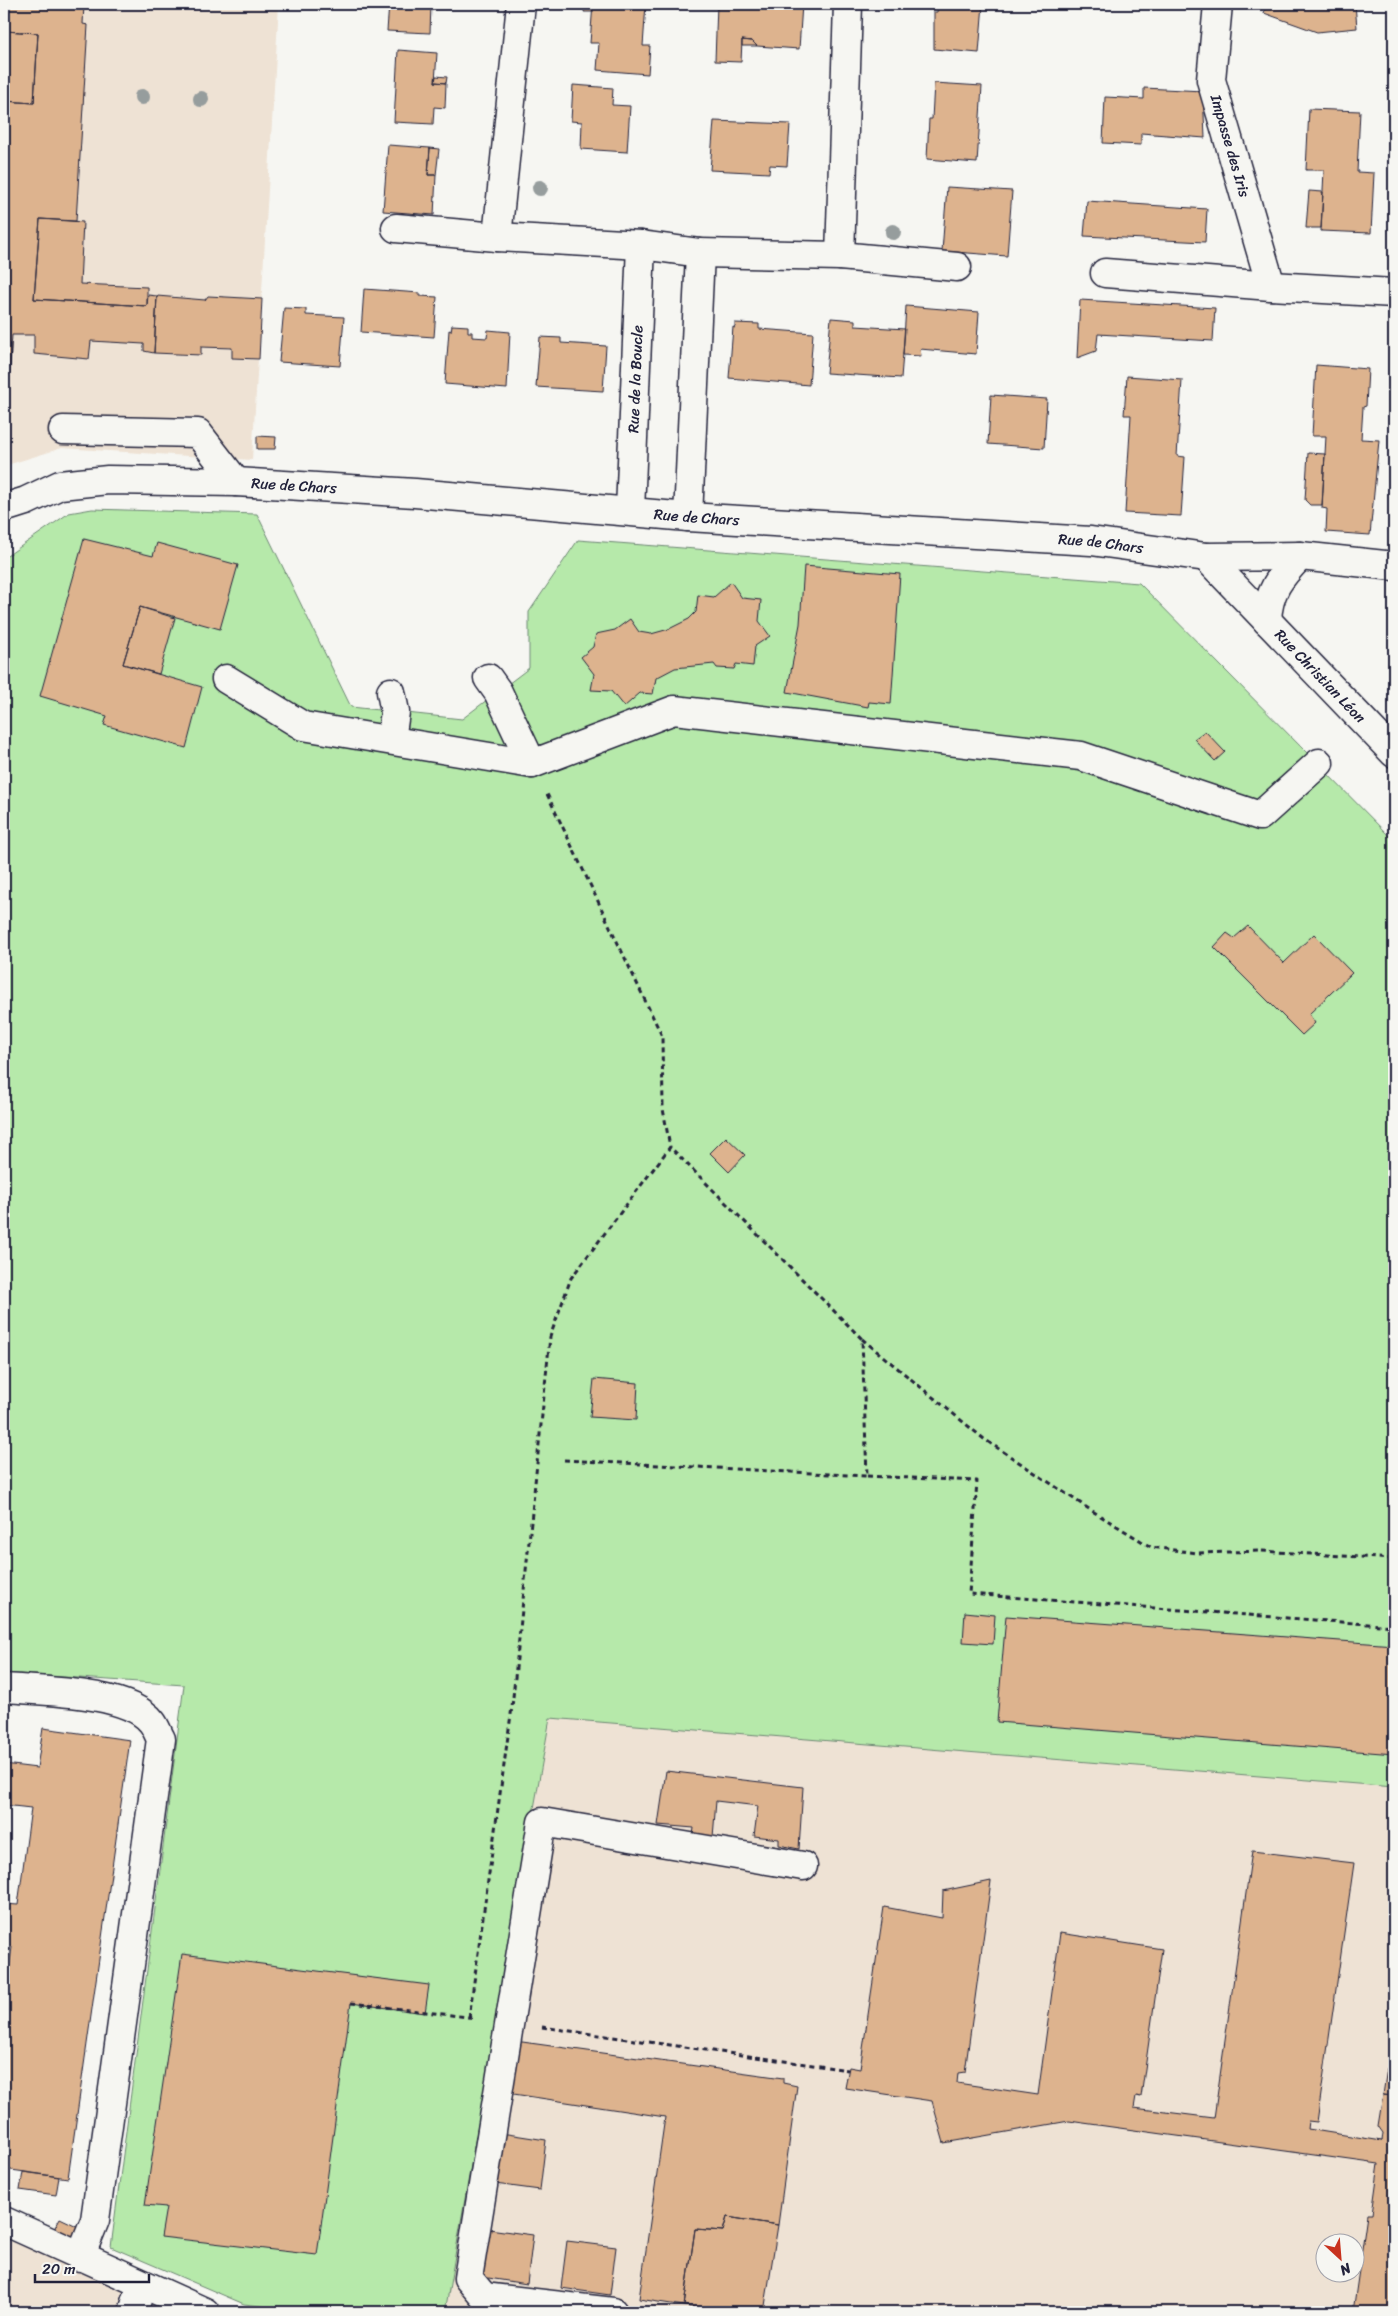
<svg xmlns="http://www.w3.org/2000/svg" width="1398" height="2316" font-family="Sriracha,sans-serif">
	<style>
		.built { fill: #eee2d4; fill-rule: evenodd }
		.green { fill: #b6e9aa; stroke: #6c8672 }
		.building { fill: #ddb38e; stroke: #22223b }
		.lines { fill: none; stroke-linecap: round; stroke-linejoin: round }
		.minor-casing { stroke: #22223b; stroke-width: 31 }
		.path { stroke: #22223b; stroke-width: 3; stroke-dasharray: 5 4; stroke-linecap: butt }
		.minor { stroke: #f6f6f2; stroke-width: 28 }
		.tree { fill: #969d9d }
		.labels { text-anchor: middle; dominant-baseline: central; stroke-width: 4.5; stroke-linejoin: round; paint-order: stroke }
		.street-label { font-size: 15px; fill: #22223b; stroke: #f6f6f2 }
	</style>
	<rect width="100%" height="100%" fill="#f6f6f2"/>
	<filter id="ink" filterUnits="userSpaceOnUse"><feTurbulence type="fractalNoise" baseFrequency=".02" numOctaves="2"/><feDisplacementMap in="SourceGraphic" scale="10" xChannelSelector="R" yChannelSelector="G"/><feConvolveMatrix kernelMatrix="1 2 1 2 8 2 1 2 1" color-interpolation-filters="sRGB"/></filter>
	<g filter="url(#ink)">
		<!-- built -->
		<path class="built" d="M4,4H279L252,460L62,448L4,466Z
			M550,1718L1394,1786V2312H445ZM1326,2244H1356V2274H1326Z
			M4,2237L173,2312H4Z"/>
		<!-- green -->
		<path class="green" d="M92,509L257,514L351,707L462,719L529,668V612L578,540L1139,583L1394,841V1787L550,1718L445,2312H310L244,2304L111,2247L184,1685L4,1673V558L69,513Z"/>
		<!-- building -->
		<path class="building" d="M4,4H84L83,24L88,25L76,221L40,219L34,299L147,306L148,295L157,296L154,353L144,351V344L91,341L89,359L34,354V335H12L9,380L4,379V101L34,103L38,33L4,31Z
			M389,4H431L430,33L387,31Z
			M585,4H593V12H584Z
			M593,4H646L643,46H650L648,74L597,70L599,43H590Z
			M717,4H802L799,49L757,46L752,41L742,40L741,62L715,61Z
			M938,4H983L979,53L934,49V12H937Z
			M1267,4H1355L1357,28L1317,32L1264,13Z
			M4,31L38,33L34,103L4,101Z
			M742,40L752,41L757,46H742Z
			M398,50L437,53L435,82L446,83L445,108L434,107L433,124L394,122Z
			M436,76L447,77L446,83L435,82Z
			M934,83L982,86L977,163L927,159L929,119H932Z
			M573,85L613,88L612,105L630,106L627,152L581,149L582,122L571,121Z
			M1144,88L1203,91L1205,138L1141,133V145L1103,143L1105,97L1144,99Z
			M1309,109L1360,111L1357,172L1374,173L1371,233L1321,231L1324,170H1306Z
			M714,121L790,124L787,166L770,165L769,173L710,170Z
			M388,145L430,148L428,175H436L434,215L383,211Z
			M430,148L439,149L436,175H428Z
			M947,187L1012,191L1007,256L942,251Z
			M1309,191L1323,192L1321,228H1306Z
			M1087,201L1207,209L1205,242L1084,236Z
			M40,219L83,222L80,284L147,287V306L34,299Z
			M364,289L420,293V296L437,297L434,337L361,332Z
			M157,296L205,300L208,296L262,299L259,359L232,358V348L201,347V355L154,353Z
			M1080,300L1215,308L1213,341L1098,334L1096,351L1077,358Z
			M906,306L979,312L976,354L920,349L921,356L903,355Z
			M284,308L306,309V315L344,317L340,366L279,362Z
			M831,318L855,320V326L905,329L901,378L826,373Z
			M735,323L759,324V329L813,333L809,385L729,378L733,327L735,328Z
			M452,325L468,326V332H472V337L487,338L488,330L510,332L507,389L445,384L449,330L451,331Z
			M540,337L561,338V343L606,346L603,391L536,387Z
			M1316,365L1368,369L1366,406L1363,407L1361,439L1379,440L1370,535L1326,532L1327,509L1322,508L1326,436H1312Z
			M1127,376L1182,380L1177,456L1185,457L1181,516L1125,513L1131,415H1124Z
			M991,395L1047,399L1044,448L988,444Z
			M257,436L276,437L275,449H257Z
			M1308,453L1325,454L1322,505H1310L1305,500Z
			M84,539L153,556L157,543L238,565L220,629L140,607L123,664L202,687L186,748L104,725L107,716L40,696Z
			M804,566L900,574L891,704L869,702L868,707L787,692L800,624Z
			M731,582L742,598L761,600L759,621L770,636L755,646L753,666L736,664L734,669L717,668L714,664L675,668L656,678L653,694L640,693L624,707L611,691L591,690L594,674L581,657L593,647L596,634L615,630L630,619L639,632L651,634L669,629L689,619L696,612L698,595L714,597Z
			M140,607L175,618L159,674L123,664Z
			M1205,731L1225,752L1215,761L1194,739Z
			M1248,926L1284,963L1314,934L1352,973L1309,1014L1315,1023L1302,1035L1214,947L1227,933L1234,938Z
			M726,1137L745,1155L729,1172L710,1153Z
			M594,1379L638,1383L636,1420L590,1417Z
			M965,1612L995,1615L993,1644L963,1642Z
			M1006,1616L1394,1645V1754L997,1722Z
			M43,1728L130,1740L68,2178L4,2169V2007L12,1947L4,1946V1904L18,1905L31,1808L4,1805V1764L37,1768Z
			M666,1771L803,1787L799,1849L779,1845V1839L754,1836L758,1806L716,1801L713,1837L693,1835L694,1828L658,1825Z
			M1252,1851L1354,1863L1317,2122L1308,2121L1307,2129L1382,2141L1383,2133L1378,2126L1383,2095L1394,2096V2312H1353L1367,2214H1372L1379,2164L1069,2121L944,2143L932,2101L845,2088L849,2067L860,2069L884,1907L942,1918L943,1891L991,1881L965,2072L958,2073L957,2083L1038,2095L1060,1933L1162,1949L1141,2097L1136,2096L1134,2108L1214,2118Z
			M182,1954L429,1985L425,2013L351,2003L317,2255L161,2237L166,2207L145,2205Z
			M515,2041L783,2078V2083L797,2086L778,2225L727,2217L723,2231L695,2229L684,2306L639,2299L665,2117L507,2093Z
			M1387,2068L1394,2069V2096L1383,2095Z
			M501,2133L546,2140L540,2190L495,2184Z
			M23,2172L59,2177L56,2195L20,2190Z
			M727,2217L778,2225L764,2312H728L684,2306L695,2229L723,2231Z
			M60,2218L79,2227L73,2238L54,2229Z
			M489,2229L533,2235L527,2284L482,2277Z
			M567,2241L616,2247L610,2295L561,2288Z"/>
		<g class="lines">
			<!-- minor casing -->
			<g class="minor-casing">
				<g id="minor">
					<path id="s1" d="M1218,4L1211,80L1271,286"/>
					<path d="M396,228L497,237L641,245L700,253L840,256L957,267"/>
					<path d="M497,237L521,4"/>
					<path d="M840,256L848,4"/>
					<path d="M1105,273L1271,286L1394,293"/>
					<path d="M63,430L198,433L236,482"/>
					<path id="s2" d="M4,508L26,501L60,485L108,480L236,482L415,493L688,517L1091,541L1206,557L1300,556L1394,566"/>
					<path id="s3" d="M630,511L641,245"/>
					<path d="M688,517L700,253"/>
					<path id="s4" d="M1206,557L1394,753"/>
					<path d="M1267,621C1268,591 1280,577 1300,556"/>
					<path d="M488,678L498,692L532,764"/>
					<path d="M226,679L303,726L532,764L674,710L1081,756L1260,816L1319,763"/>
					<path d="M391,740L395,712L391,692"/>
					<path d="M4,1688C41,1691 128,1691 152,1722C156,1727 158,1734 161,1739L95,2220L80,2257"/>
					<path d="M4,2221L205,2312"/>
					<path d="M133,2312L142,2284"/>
					<path d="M613,2312L484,2297L468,2278L542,1822L803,1866"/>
				</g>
			</g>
			<!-- path -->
			<path class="path" d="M862,1339L984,1439L1089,1509L1151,1547L1197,1553L1261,1551L1394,1559
				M564,1460L867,1476L862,1339L670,1147
				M867,1476L977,1481L969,1594L1394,1626
				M351,2003L476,2018
				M469,2018L512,1707L550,1337L571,1278L670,1147L663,1109L662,1036L547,794
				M542,2027L848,2070"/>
			<!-- minor -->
			<use href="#minor" class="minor"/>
		</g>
		<!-- trees -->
		<g class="tree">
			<circle cx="142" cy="97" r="8"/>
			<circle cx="201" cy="99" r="8"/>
			<circle cx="540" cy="188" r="8"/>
			<circle cx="893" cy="232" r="8"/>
		</g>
	</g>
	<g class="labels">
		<!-- street labels -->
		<g class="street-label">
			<text stroke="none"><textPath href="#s1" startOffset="145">Impasse des Iris</textPath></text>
			<text stroke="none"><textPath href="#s3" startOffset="132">Rue de la Boucle</textPath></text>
			<text stroke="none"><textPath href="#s2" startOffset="295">Rue de Chars</textPath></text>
			<text stroke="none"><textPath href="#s2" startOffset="699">Rue de Chars</textPath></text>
			<text stroke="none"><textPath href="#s2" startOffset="1104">Rue de Chars</textPath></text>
			<text stroke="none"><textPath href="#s4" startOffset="165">Rue Christian Léon</textPath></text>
		</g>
	</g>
	<!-- margin -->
	<rect width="1398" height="2316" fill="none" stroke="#f6f6f2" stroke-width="20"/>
	<rect x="10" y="10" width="1378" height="2296" fill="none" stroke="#22223b" stroke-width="2" filter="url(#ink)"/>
	<!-- north arrow -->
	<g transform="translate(1340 2258) rotate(154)"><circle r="24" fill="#f6f6f2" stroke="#a1a1a9"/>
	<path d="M0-4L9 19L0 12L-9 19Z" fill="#c8321e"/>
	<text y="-8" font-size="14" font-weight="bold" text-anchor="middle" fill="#22223b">N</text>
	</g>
	<!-- scale -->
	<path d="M35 2274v8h114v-8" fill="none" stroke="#22223b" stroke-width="2.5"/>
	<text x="42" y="2274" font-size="15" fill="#22223b" stroke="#f6f6f2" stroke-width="4" paint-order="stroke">20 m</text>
</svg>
